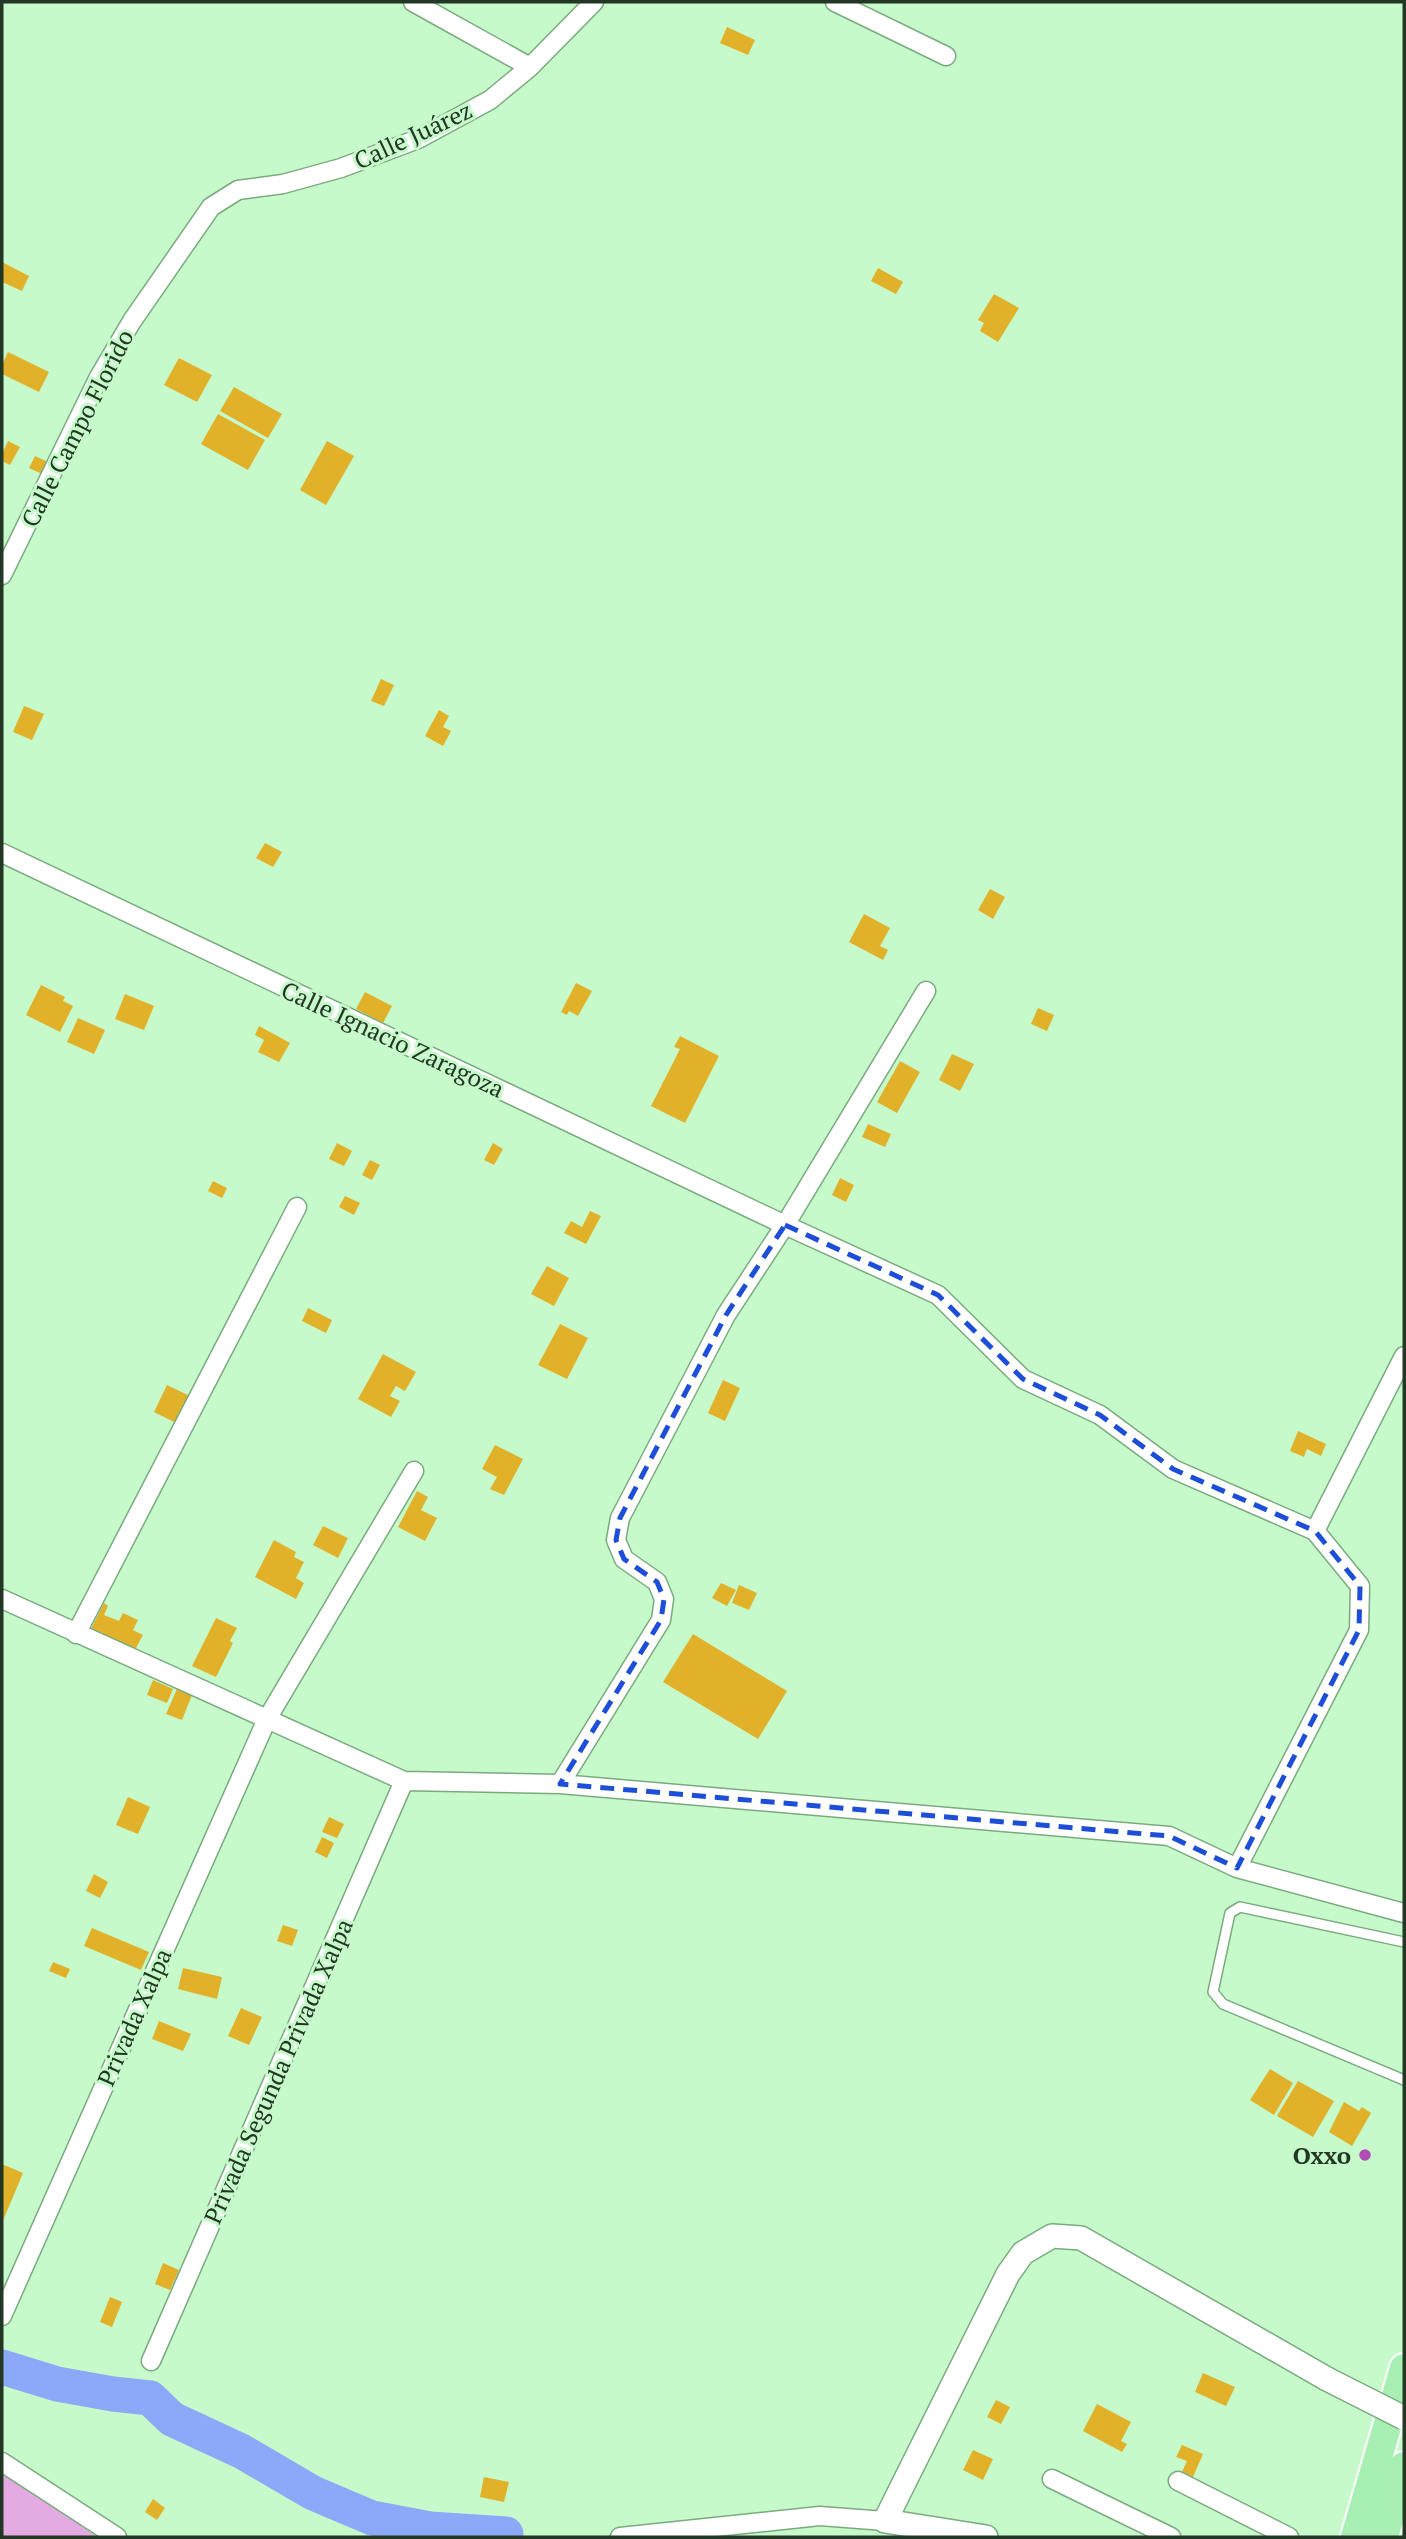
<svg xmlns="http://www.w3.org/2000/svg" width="1406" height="2539" font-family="'PT Serif',serif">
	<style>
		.green { fill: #e4aae2 }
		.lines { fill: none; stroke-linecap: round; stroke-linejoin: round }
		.river { stroke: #8ba9f8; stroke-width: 35 }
		.building { fill: #e1b12a }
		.service-casing { stroke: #7aaa7f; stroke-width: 12 }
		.minor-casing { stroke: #7aaa7f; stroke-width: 21 }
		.tertiary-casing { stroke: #7aaa7f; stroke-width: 26 }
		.primary-casing { stroke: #fff; stroke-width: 32 }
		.service { stroke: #fff; stroke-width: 9 }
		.minor { stroke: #fff; stroke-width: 18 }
		.tertiary { stroke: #fff; stroke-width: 23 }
		.primary { stroke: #a8efb3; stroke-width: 28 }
		.tertiary-bridge-casing { stroke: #7aaa7f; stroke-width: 26; stroke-linecap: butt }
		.tertiary-bridge { stroke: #fff; stroke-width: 23 }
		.marked { fill: none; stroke: #1d4ed8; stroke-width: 5; stroke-dasharray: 14 9; stroke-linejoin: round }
		.poi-dot { fill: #b14db2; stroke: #c7facb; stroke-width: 2.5 }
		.labels { text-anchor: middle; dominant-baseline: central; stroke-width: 6; stroke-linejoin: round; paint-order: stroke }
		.street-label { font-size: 24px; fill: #233725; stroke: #c7facb }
		.poi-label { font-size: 24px; font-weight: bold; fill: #233725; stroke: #c7facb; text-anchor: end }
	</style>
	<rect width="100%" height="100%" fill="#c7facb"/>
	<!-- green -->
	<path class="green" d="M5,2473L97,2537H2V2480Z"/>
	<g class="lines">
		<!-- river -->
		<path class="river" d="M2,2367L57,2384L113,2394L150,2398L172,2419L241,2451L313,2493L372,2518L430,2529L506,2534"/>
	</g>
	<!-- building -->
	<path class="building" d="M727,27L755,40L748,55L720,43Z
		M2,262L29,276L22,291L2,282Z
		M878,268L903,282L896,294L871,281Z
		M994,294L1019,308L998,342L980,331L984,323L978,320Z
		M8,352L49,372L39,392L2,374V365Z
		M179,358L212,375L197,402L164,385Z
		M234,387L282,414L268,438L220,411Z
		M218,414L265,440L248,470L201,444Z
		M8,441L20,447L10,465L2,461V454Z
		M327,441L354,456L326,505L300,490Z
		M35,456L48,462L42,474L29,468Z
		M381,679L394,685L384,706L371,701Z
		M24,706L44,714L32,740L13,732Z
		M439,710L449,716L443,727L451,731L443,746L425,736Z
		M265,843L282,852L273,867L256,858Z
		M990,889L1005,897L993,919L978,910Z
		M864,914L890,928L880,946L888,950L883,960L849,942Z
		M576,983L592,991L578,1016L569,1011L567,1015L561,1012Z
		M41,985L65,997L63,1001L73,1006L60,1032L26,1015Z
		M365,992L392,1006L383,1023L356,1009Z
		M125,994L154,1006L144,1030L115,1019Z
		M1038,1008L1054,1015L1047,1031L1031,1024Z
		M78,1018L105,1030L94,1054L67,1042Z
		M259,1026L290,1043L279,1062L258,1052L264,1040L255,1035Z
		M680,1036L719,1056L685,1123L651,1106L680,1049L674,1047Z
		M952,1054L974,1064L960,1091L939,1080Z
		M900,1061L920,1072L897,1113L877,1102Z
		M868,1124L891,1134L885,1147L862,1137Z
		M337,1143L352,1151L344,1166L329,1159Z
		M493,1143L503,1149L494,1165L484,1160Z
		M370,1160L380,1165L372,1180L362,1175Z
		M840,1178L854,1185L846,1202L832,1195Z
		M213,1181L227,1188L222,1198L208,1191Z
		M345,1196L360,1203L354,1215L339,1207Z
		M590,1211L601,1216L586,1244L564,1233L571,1221L582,1227Z
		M547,1266L569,1278L554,1306L531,1294Z
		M308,1308L332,1320L326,1333L302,1321Z
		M560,1324L588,1338L567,1379L538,1365Z
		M383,1354L416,1372L405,1391L396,1386L390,1396L400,1401L391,1417L358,1399Z
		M723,1380L740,1388L725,1421L708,1413Z
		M167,1385L192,1397L178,1424L154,1412Z
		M1298,1431L1326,1444L1321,1456L1307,1449L1304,1457L1290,1451Z
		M495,1445L523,1459L504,1495L490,1489L497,1477L482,1469Z
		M417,1491L428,1497L421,1510L437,1518L425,1541L398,1527Z
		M323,1526L348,1538L338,1558L313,1545Z
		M274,1540L296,1552L294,1557L304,1562L296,1578L304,1583L296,1599L255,1577Z
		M721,1583L736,1590L727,1606L712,1598Z
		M739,1585L757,1593L749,1610L732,1603Z
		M104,1603L108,1606L104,1615L119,1621L123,1613L138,1620L133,1630L143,1635L135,1650L91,1629Z
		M216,1618L237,1628L230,1641L233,1643L216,1677L192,1666Z
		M693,1634L787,1691L758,1739L663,1682Z
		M153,1680L173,1689L167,1703L147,1695Z
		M177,1689L192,1695L182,1720L166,1714Z
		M128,1797L150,1807L138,1834L116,1825Z
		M329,1817L344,1824L337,1838L322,1832Z
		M322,1837L334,1843L327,1858L315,1852Z
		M94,1874L108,1882L100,1898L86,1891Z
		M283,1925L298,1930L292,1946L277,1941Z
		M92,1928L149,1952L141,1970L84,1946Z
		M53,1962L70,1969L66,1978L49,1971Z
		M183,1968L222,1977L217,1999L178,1989Z
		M241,2008L262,2017L249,2045L228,2036Z
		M159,2021L191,2034L183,2051L152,2039Z
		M1270,2069L1293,2083L1274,2115L1250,2100Z
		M1298,2081L1334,2101L1313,2137L1277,2116Z
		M1344,2102L1359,2111L1362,2107L1371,2113L1352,2146L1329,2132Z
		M2,2164L23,2173L2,2223Z
		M163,2263L179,2270L170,2290L155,2284Z
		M110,2297L122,2302L112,2327L100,2322Z
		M1203,2373L1235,2387L1226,2406L1195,2392Z
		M996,2400L1010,2407L1001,2424L987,2417Z
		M1097,2404L1131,2422L1121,2441L1127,2444L1122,2452L1083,2431Z
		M1182,2445L1203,2454L1193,2477L1182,2472L1187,2461L1176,2457Z
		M973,2450L993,2459L983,2480L963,2470Z
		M484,2477L509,2482L504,2502L480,2497Z
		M153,2499L165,2508L157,2520L145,2512Z"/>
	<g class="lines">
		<!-- service casing -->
		<g class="service-casing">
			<path id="service" d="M1404,1942L1240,1907L1230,1913L1213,1992L1223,2004L1404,2080"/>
		</g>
		<!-- minor casing -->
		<g class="minor-casing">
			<path id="minor" d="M413,2L530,67
				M835,2L946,56
				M2,575L99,377L132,321L211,207L238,190L283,184L341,168L418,139L490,100L530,67L594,2
				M2,853L785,1225L938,1295L1023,1379L1100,1415L1173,1469L1315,1531L1360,1586L1359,1630L1237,1868
				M1315,1531L1404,1356
				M2,1599L404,1781L560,1784L1169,1836L1237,1868L1404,1913
				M76,1634L297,1207
				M560,1784L661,1620L664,1599L657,1582L624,1559L616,1540L620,1518L726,1315L785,1225L926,991
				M2,2316L267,1719L414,1471
				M151,2361L404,1781
				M2,2462L117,2537
				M1052,2479L1171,2537
				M1178,2481L1289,2537
				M620,2537L820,2516L885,2521"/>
		</g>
		<!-- tertiary casing -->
		<g class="tertiary-casing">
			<path id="tertiary" d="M986,2537L885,2521L1008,2274L1023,2253L1052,2236L1081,2238L1327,2379"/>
		</g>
		<!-- primary casing -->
		<g class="primary-casing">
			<path id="primary" d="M1355,2537L1404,2368
				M1384,2537L1404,2466"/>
		</g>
		<!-- service -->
		<use href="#service" class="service"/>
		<!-- minor -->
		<use href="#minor" class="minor"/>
		<!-- tertiary -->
		<use href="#tertiary" class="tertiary"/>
		<!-- primary -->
		<use href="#primary" class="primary"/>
		<!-- tertiary-bridge casing -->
		<g class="tertiary-bridge-casing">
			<path id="tertiary-bridge" d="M1327,2379L1404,2418"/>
		</g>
		<!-- tertiary-bridge -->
		<use href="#tertiary-bridge" class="tertiary-bridge"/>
	</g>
	<!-- marked area -->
	<path class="marked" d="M785,1225L938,1295L1023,1379L1100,1415L1173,1469L1315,1531L1360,1586L1359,1630L1237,1868L1169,1836L560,1784L661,1620L664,1599L657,1582L624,1559L616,1540L620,1518L726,1315Z"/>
	<!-- markers -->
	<circle class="poi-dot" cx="1365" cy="2155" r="7"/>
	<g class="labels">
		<!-- street labels -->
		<g class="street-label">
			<text transform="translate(413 135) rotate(-25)">Calle Juárez</text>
			<text transform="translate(77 428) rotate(-63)">Calle Campo Florido</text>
			<text transform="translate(393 1039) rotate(25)">Calle Ignacio Zaragoza</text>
			<text transform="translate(134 2017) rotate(-66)">Privada Xalpa</text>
			<text transform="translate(278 2071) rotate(-66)">Privada Segunda Privada Xalpa</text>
		</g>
		<!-- poi labels -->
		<g class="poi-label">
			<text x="1351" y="2155">Oxxo</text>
		</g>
	</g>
	<!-- border -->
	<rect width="1406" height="2539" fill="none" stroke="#233725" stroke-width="7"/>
</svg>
